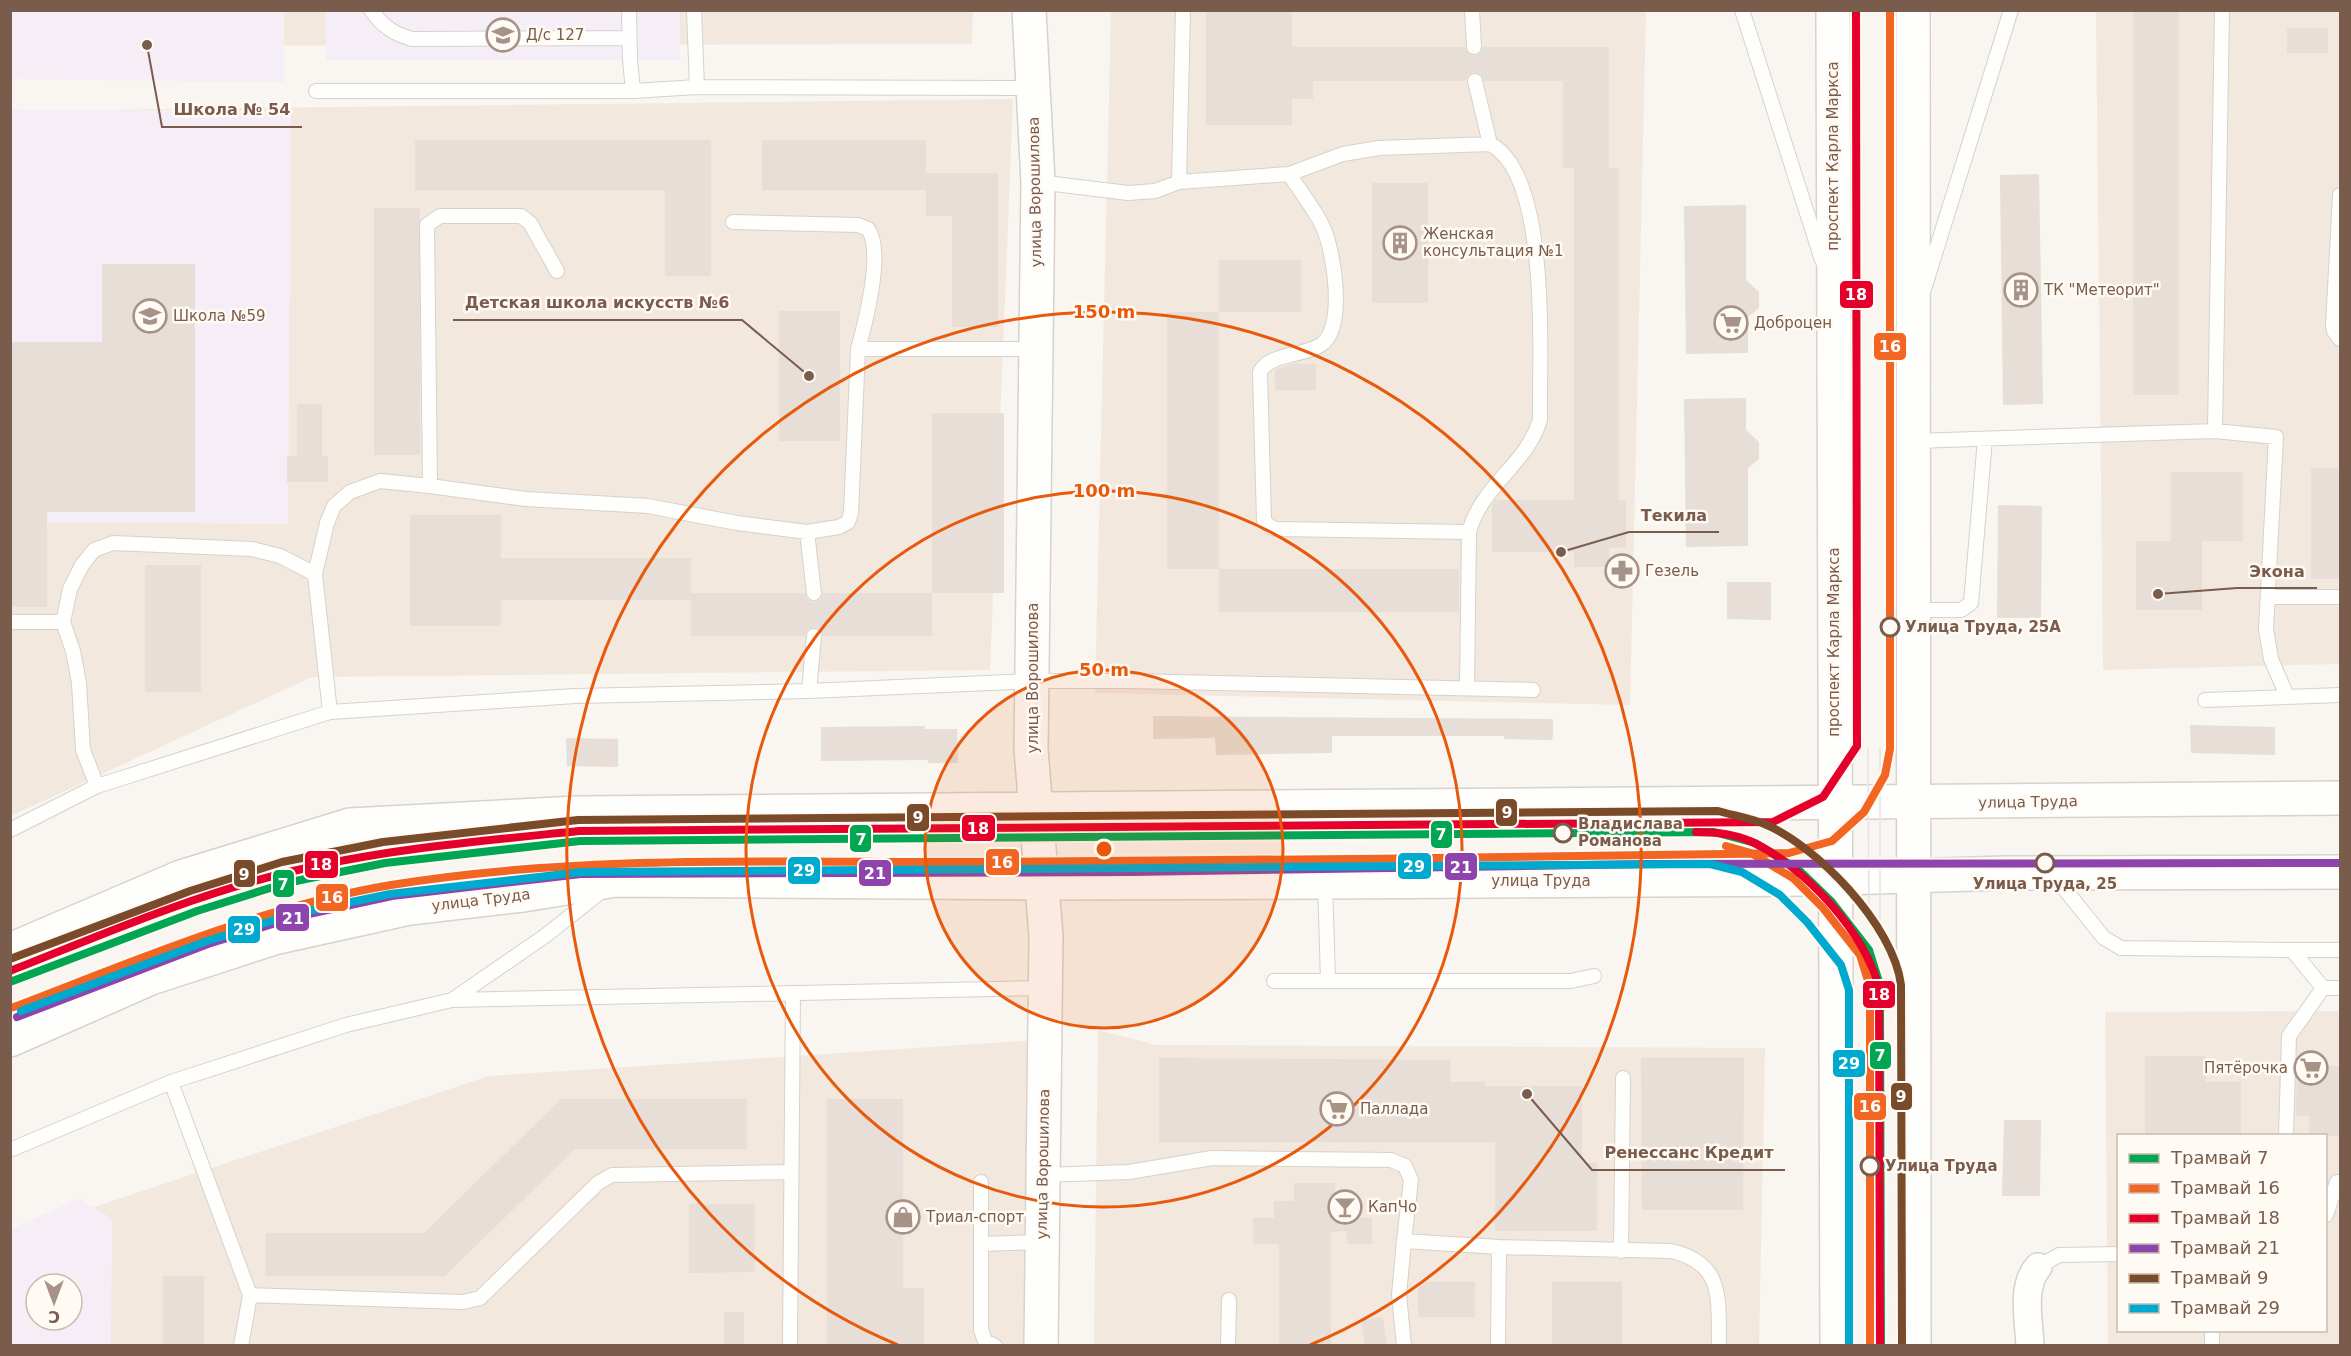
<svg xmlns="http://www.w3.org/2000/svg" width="2351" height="1356" font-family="'DejaVu Sans',sans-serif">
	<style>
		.residential { fill: #f2e8de; fill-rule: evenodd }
		.education { fill: #f6eef6; fill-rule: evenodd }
		.building { fill: #e6ded7 }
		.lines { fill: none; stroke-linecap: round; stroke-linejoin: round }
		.lane-casing { stroke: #d7d1cb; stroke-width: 16 }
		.street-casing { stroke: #d7d1cb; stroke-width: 30 }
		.secondary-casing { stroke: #d9d2cb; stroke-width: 36 }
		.lane { stroke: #fefefd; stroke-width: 14 }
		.street { stroke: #fefefd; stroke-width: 27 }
		.secondary { stroke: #fefefd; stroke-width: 33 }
		.tram { stroke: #e6e3e7; stroke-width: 1.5 }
		.tram-1-casing { stroke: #fffaf3; stroke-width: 12 }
		.tram-2-casing { stroke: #fffaf3; stroke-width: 12 }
		.tram-3-casing { stroke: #fffaf3; stroke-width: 12 }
		.tram-4-casing { stroke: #fffaf3; stroke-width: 12 }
		.tram-5-casing { stroke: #fffaf3; stroke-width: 12 }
		.tram-6-casing { stroke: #fffaf3; stroke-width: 12 }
		.tram-1 { stroke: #00a651; stroke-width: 8 }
		.tram-2 { stroke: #f26522; stroke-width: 8 }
		.tram-3 { stroke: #e4002b; stroke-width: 8 }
		.tram-4 { stroke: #8e44ad; stroke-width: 8 }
		.tram-5 { stroke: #7a4b2a; stroke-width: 8 }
		.tram-6 { stroke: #00a9ce; stroke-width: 8 }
		.ring { fill: none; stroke: #e8590c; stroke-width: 3 }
		.stop-dot { fill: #fffaf3; stroke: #7a5c4d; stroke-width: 3 }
		.labels { text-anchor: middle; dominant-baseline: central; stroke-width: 5; stroke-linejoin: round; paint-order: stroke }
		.poi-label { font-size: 15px; fill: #7a5c4d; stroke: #fffaf3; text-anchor: start }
		.street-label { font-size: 15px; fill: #7a5c4d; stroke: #fffaf3 }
		.stop-label { font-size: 15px; font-weight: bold; fill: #7a5c4d; stroke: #fffaf3; text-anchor: start }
		.centre { fill: #e8590c; stroke: #fffaf3; stroke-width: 3 }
		.ring-label { font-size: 18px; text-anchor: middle; font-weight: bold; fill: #e8590c; stroke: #fffaf3; stroke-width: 5; stroke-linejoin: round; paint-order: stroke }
		.leader { fill: none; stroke: #7a5c4d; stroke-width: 2 }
		.callout-dot { fill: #7a5c4d; stroke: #fffaf3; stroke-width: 2 }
		.callout-label { font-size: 16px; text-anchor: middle; font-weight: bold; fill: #7a5c4d; stroke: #fffaf3; stroke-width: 5; stroke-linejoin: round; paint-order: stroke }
		.line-badge { stroke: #fffaf3; stroke-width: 2 }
		.badge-label { font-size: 16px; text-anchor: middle; font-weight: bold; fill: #fff }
	</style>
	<rect width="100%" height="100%" fill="#f9f5f0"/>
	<!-- residential -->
	<path class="residential" d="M10,11H973L972,44L11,46Z
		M1111,11H1646L1630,705L1095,693Z
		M2096,11H2340V664L2103,670Z
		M1013,99L990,670L312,677L11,816L10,111Z
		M2340,1011V1345H2108L2105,1012ZM2118,1136H2326V1330H2118Z
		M1098,1030L1156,1045L1765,1048L1759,1345L1094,1346Z
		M1039,1040L1041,1345H11L10,1235L489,1076ZM36,1284H72V1320H36Z"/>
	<!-- education -->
	<path class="education" d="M11,10L284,11V82L11,79Z
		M326,11H680V60H326Z
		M11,109L291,111L288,524L11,522Z
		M80,1198L112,1219L111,1345H11V1229ZM36,1284H72V1320H36Z"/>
	<!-- building -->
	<path class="building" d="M1206,10H1292V47H1465L1467,52L1474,56L1479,54L1483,47H1609V168H1619V500H1626V547L1609,548V567H1574V552H1492V505L1495,500H1574V168H1563V81H1484L1481,74L1473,72L1468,75L1466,81H1313V99H1292V125H1206Z
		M2133,10H2179V395H2133Z
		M2287,28H2328V53H2287Z
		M415,140H711V276H665V190H415Z
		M762,140H926V173H998V327H952V216H926V190H762Z
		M2039,174L2043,404L2003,405L2000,175Z
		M1372,183H1428V303H1372Z
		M1746,205V280L1759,292V308L1748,317V353L1686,354L1684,206Z
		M374,208H420V455H374Z
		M1219,260H1301V312H1219Z
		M102,264H195V512H47V607H10V342H102Z
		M779,311H840V441H779Z
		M1167,312H1219V569H1167Z
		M1291,364H1316V390H1275V370Z
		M1746,398V430L1759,442V459L1748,468V546L1686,547L1684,399Z
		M297,404H322V456H328V482H287V456H297Z
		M932,413H1004V593H932Z
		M2311,468H2340V579H2311Z
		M2171,472H2243V541H2202V610H2136V541H2171Z
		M1998,505L2042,506L2041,618H1997Z
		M410,515H501V558H691V593H805L807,599L814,602L820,600L823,593H932V636H823L820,629L814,627L807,630L805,636H691V600H501V626H410Z
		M145,565H201V692H145Z
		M1219,569H1459V612H1219Z
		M1727,582H1771V620L1727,619Z
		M1153,716L1553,719V736L1552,740L1504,739V736H1332V753L1216,755L1215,738L1153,739Z
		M2190,725L2275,727V755L2191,753Z
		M925,726V729H957L958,763H928V760L821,761V727Z
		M566,738L618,739V767L567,766Z
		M2145,1056H2206V1082H2241V1136H2145Z
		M1159,1058L1451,1060L1450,1082H1485V1086H1582V1163H1597V1231H1495V1142H1159Z
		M1641,1058H1744L1743,1210H1642Z
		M2297,1066H2340V1136H2309V1116H2296Z
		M561,1099H747V1149H575L445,1276H265L266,1233H424Z
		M827,1099H903V1288H924V1346H827Z
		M2004,1120H2041L2040,1196H2002Z
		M1294,1183H1335V1201H1351V1218H1372V1244H1348L1346,1231L1331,1232V1346H1279V1244H1253V1218H1274V1201H1294Z
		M689,1204H755V1272L689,1273Z
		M163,1276H204V1346H163Z
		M1418,1282H1475V1317H1418Z
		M1552,1282H1622V1346H1552Z
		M724,1312H744V1346H724Z
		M1383,1317L1387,1346H1365L1361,1319Z"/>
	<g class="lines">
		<!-- lane casing -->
		<g class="lane-casing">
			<path id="lane" d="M371,10C382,26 394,34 412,39L629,38
				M629,10L630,60L633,91
				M694,10L697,87L1032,88
				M1472,10L1474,47
				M1742,10L1822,260
				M2222,10L2215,431L2276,437L2266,629L2271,659L2287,696
				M1475,81L1490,144
				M316,91H633L697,87
				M1289,174C1300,191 1313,207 1322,225C1334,249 1346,326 1322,344C1306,356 1269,353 1260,372L1264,521L1272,528L1277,529L1469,532
				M1038,182L1128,193L1155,191L1179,182L1289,174L1343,154L1379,148L1490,144C1551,175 1539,358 1540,420C1527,464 1481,486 1469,532L1467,688
				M1179,182L1183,10
				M2340,195L2333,326L2334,331L2340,339
				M733,222L858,225L868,229C884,251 865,324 858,349H1036
				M1924,289L2011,10
				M1915,441L2215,431
				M430,486L427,225L440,216H521L530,223L557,271
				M807,532L814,593
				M2268,597H2340
				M1914,610H1961L1971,603L1985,439
				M10,622H63
				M809,691L814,636
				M2205,700L2340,695
				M330,712L315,574L327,523L334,506L350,492L380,481L430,486L526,499L648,506L737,523L807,532L839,527L848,522L851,513L858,349
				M97,786L83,750L79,683L73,651L63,622L70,589L82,565L94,550L113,543L252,549L280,556L315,574
				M10,830L97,786L330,712L575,696L809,691L1032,681H1131L1533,690
				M2054,876L2104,938L2121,948L2292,950L2323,988H2340
				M1325,882L1328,981
				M2292,950H2340
				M1274,981H1571L1594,976
				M452,1000L545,936L603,890
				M171,1082L250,1295
				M2286,1136L2289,1036L2323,988
				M10,1150L171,1082L346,1025L452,1000L1045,988
				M1043,1175L1129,1172L1212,1158L1391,1160L1405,1166L1411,1180L1404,1241
				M981,1182V1330L985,1341L995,1346
				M2326,1215L2337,1182
				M981,1244L1042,1242
				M1499,1247L1671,1251C1725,1263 1718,1300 1719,1346
				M1621,1251L1623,1078
				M2038,1267L2059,1255L2118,1254
				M2212,1330V1346
				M790,1341L793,993
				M241,1346L250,1295L463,1302L480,1298L598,1183L612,1175L791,1172
				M1228,1346L1229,1300
				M1404,1346L1399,1295L1404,1241L1499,1247L1498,1346"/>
		</g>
		<!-- street casing -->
		<g class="street-casing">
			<path id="street" d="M2030,1346C2029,1321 2021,1286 2038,1267"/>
		</g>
		<!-- secondary casing -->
		<g class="secondary-casing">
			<path id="secondary" d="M1029,10L1038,182L1031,749L1046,936L1041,1346
				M1833,10L1837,1346
				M1913,10L1914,1346
				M10,950L181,877L350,825L577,813L2340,798
				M10,1040L151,978L274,938L410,908L523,895L616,880L1042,883L1325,882L1809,879L2007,873L2340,872"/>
		</g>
		<!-- lane -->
		<use href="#lane" class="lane"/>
		<!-- street -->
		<use href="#street" class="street"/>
		<!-- secondary -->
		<use href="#secondary" class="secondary"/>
		<!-- tram -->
		<path class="tram" d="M1880,748V927
			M1868,749L1869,923"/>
		<!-- tram-1 casing -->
		<g class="tram-1-casing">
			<path id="tram-1" d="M10,982L197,911L286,883L385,863L580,841L1714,832L1755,843L1799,870L1831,901L1869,950L1880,985L1881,1346"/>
		</g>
		<!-- tram-2 casing -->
		<g class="tram-2-casing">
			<path id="tram-2" d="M1726,846L1751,853L1793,878L1823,908L1860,955L1870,987V1346
				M14,1007C137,960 260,907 391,885C587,853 788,863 986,862C1254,861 1521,857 1789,853L1832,841L1864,812L1885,775L1890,749V10"/>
		</g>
		<!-- tram-3 casing -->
		<g class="tram-3-casing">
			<path id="tram-3" d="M1696,832C1713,832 1734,834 1750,841C1802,864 1868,934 1879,990L1880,1346
				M10,971C101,935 191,896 285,873C382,849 481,841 579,831L1773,822L1823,797L1857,746L1856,10"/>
		</g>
		<!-- tram-4 casing -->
		<g class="tram-4-casing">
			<path id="tram-4" d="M17,1017L208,944L295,917L392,896L581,874L1132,872L1648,864L2340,863"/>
		</g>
		<!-- tram-5 casing -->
		<g class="tram-5-casing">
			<path id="tram-5" d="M10,959L190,891L282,862L383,842L578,820L1718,811C1732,815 1748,818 1762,823C1816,844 1894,926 1901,985L1902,1346"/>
		</g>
		<!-- tram-6 casing -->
		<g class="tram-6-casing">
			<path id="tram-6" d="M21,1011L207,941L294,914L390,894L582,872L1710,864L1742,872L1780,895L1807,922L1841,965L1849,990V1346"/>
		</g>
		<!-- tram-1 -->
		<use href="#tram-1" class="tram-1"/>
		<!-- tram-2 -->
		<use href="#tram-2" class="tram-2"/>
		<!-- tram-3 -->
		<use href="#tram-3" class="tram-3"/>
		<!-- tram-4 -->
		<use href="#tram-4" class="tram-4"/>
		<!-- tram-5 -->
		<use href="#tram-5" class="tram-5"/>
		<!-- tram-6 -->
		<use href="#tram-6" class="tram-6"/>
	</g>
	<!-- distance rings -->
	<circle cx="1104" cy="849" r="179" fill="#e8590c" fill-opacity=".12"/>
	<g class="ring">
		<circle cx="1104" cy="849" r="179"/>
		<circle cx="1104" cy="849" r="358"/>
		<path d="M898 1345A537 537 0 1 1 1310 1345"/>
	</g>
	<!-- icons -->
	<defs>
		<g id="school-ring" transform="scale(1.725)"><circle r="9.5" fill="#fffaf3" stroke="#a69286" stroke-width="1.5"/><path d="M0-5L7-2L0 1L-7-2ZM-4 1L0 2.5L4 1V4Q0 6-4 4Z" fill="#a69286"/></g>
		<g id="building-ring" transform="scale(1.725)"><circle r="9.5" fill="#fffaf3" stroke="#a69286" stroke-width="1.5"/><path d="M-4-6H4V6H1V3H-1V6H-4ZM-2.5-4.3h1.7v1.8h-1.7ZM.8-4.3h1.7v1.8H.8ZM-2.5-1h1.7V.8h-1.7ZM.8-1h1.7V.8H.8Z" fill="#a69286"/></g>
		<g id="supermarket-ring" transform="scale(1.725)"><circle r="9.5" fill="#fffaf3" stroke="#a69286" stroke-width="1.5"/><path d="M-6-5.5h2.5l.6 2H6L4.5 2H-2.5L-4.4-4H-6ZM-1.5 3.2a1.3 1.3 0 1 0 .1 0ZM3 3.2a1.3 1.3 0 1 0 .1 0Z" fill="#a69286"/></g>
		<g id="pharmacy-ring" transform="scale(1.725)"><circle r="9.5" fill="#fffaf3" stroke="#a69286" stroke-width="1.5"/><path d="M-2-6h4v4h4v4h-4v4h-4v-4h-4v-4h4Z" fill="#a69286"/></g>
		<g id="bar-ring" transform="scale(1.725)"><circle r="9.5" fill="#fffaf3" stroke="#a69286" stroke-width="1.5"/><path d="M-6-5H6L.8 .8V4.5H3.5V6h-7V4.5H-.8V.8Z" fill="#a69286"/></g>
		<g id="shop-ring" transform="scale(1.725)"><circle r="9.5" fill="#fffaf3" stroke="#a69286" stroke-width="1.5"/><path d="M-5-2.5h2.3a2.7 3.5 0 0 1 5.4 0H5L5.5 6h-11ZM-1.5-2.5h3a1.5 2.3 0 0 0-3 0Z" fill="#a69286"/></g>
	</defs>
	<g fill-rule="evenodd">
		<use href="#school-ring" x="503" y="35"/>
		<use href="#building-ring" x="1400" y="243"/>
		<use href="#building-ring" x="2021" y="290"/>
		<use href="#school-ring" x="150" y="316"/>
		<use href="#supermarket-ring" x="1731" y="323"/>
		<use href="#pharmacy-ring" x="1622" y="571"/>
		<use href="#supermarket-ring" x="2311" y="1068"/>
		<use href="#supermarket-ring" x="1337" y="1109"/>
		<use href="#bar-ring" x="1345" y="1207"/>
		<use href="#shop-ring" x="903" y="1217"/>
	</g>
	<!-- markers -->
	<g class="stop-dot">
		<circle cx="1890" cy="627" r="9"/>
		<circle cx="1563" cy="833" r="9"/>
		<circle cx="2045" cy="863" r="9"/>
		<circle cx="1870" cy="1166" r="9"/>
	</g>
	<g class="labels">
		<!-- poi labels -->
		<g class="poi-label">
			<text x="526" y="35">Д/с 127</text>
			<text x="1423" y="234">Женская<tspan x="1423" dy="17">консультация №1</tspan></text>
			<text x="2044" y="290">ТК "Метеорит"</text>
			<text x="173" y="316">Школа №59</text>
			<text x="1754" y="323">Доброцен</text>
			<text x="1645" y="571">Гезель</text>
			<text x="2288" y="1068" text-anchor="end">Пятёрочка</text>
			<text x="1360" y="1109">Паллада</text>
			<text x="1368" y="1207">КапЧо</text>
			<text x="926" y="1217">Триал-спорт</text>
		</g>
		<!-- street labels -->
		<g class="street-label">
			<text transform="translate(1833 156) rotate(-90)">проспект Карла Маркса</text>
			<text transform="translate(1035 192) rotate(-91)">улица Ворошилова</text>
			<text transform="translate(1834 642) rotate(-90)">проспект Карла Маркса</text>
			<text transform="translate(1033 678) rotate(-90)">улица Ворошилова</text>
			<text transform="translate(2028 802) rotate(-1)">улица Труда</text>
			<text x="1541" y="881">улица Труда</text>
			<text transform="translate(481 900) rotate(-7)">улица Труда</text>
			<text transform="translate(1043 1164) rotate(-89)">улица Ворошилова</text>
		</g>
		<!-- stop labels -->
		<g class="stop-label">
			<text x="1905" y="627">Улица Труда, 25А</text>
			<text x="1578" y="824">Владислава<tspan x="1578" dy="17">Романова</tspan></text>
			<text x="2045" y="884" text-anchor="middle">Улица Труда, 25</text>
			<text x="1885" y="1166">Улица Труда</text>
		</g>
	</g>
	<circle cx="1104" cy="849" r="9" class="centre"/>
	<g class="ring-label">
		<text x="1104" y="318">150 m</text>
		<text x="1104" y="497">100 m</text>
		<text x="1104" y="676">50 m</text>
	</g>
	<!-- callouts -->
	<path class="leader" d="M147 45L162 127H302M809 376L742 320H453M1561 552L1629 532H1719M2158 594L2237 588H2317M1527 1094L1592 1170H1785"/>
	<g class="callout-dot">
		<circle cx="147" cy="45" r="6"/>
		<circle cx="809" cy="376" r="6"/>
		<circle cx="1561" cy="552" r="6"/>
		<circle cx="2158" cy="594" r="6"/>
		<circle cx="1527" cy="1094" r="6"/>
	</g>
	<g class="callout-label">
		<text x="232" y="115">Школа № 54</text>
		<text x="597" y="308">Детская школа искусств №6</text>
		<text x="1674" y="521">Текила</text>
		<text x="2277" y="577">Экона</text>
		<text x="1689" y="1158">Ренессанс Кредит</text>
	</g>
	<g class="line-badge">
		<rect x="1839" y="280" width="35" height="29" rx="6" fill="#e4002b"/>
		<rect x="1873" y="332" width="34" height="29" rx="6" fill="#f26522"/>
		<rect x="1495" y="798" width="23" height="29" rx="6" fill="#7a4b2a"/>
		<rect x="906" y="803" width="24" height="29" rx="6" fill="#7a4b2a"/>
		<rect x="961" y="814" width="35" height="28" rx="6" fill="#e4002b"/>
		<rect x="1430" y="820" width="23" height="29" rx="6" fill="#00a651"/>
		<rect x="849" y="824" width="23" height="29" rx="6" fill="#00a651"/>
		<rect x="985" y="848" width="35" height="28" rx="6" fill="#f26522"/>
		<rect x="304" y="850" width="35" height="29" rx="6" fill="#e4002b"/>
		<rect x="1397" y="852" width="35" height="28" rx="6" fill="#00a9ce"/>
		<rect x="1444" y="852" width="34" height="29" rx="6" fill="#8e44ad"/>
		<rect x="787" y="856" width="34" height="29" rx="6" fill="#00a9ce"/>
		<rect x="858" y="859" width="34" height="28" rx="6" fill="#8e44ad"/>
		<rect x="233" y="859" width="23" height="29" rx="6" fill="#7a4b2a"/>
		<rect x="272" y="869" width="23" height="29" rx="6" fill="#00a651"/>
		<rect x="315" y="883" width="34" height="29" rx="6" fill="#f26522"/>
		<rect x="275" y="903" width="35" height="29" rx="6" fill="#8e44ad"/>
		<rect x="227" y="915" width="34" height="29" rx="6" fill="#00a9ce"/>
		<rect x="1862" y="980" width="34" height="29" rx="6" fill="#e4002b"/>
		<rect x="1869" y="1041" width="23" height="29" rx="6" fill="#00a651"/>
		<rect x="1832" y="1049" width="34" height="29" rx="6" fill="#00a9ce"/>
		<rect x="1890" y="1082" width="23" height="29" rx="6" fill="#7a4b2a"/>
		<rect x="1853" y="1092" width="34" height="29" rx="6" fill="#f26522"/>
	</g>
	<g class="badge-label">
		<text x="1856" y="300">18</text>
		<text x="1890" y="352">16</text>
		<text x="1507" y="818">9</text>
		<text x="918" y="823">9</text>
		<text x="978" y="834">18</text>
		<text x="1441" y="840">7</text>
		<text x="861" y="845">7</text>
		<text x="1002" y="868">16</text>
		<text x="321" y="870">18</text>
		<text x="1414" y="872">29</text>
		<text x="1461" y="873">21</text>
		<text x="804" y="876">29</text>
		<text x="875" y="879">21</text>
		<text x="244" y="880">9</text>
		<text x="283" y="890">7</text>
		<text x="332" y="903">16</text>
		<text x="293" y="924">21</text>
		<text x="244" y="935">29</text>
		<text x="1879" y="1000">18</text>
		<text x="1880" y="1061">7</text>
		<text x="1849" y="1069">29</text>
		<text x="1901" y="1102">9</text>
		<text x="1870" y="1112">16</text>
	</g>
	<!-- border -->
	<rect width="2351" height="1356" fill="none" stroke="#7a5c4d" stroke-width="24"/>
	<!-- legend -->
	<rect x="2117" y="1134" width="210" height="198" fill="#fffaf3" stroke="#cabbb1" stroke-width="1.5"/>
	<rect x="2129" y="1154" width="30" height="9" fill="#00a651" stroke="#cabbb1" stroke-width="1.5"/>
	<text x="2171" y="1164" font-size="18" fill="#7a5c4d">Трамвай 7</text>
	<rect x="2129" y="1184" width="30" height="9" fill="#f26522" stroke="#cabbb1" stroke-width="1.5"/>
	<text x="2171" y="1194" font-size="18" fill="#7a5c4d">Трамвай 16</text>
	<rect x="2129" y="1214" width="30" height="9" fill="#e4002b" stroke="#cabbb1" stroke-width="1.5"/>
	<text x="2171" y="1224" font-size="18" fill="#7a5c4d">Трамвай 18</text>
	<rect x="2129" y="1244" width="30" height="9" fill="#8e44ad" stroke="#cabbb1" stroke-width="1.5"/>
	<text x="2171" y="1254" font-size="18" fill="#7a5c4d">Трамвай 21</text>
	<rect x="2129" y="1274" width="30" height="9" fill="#7a4b2a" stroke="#cabbb1" stroke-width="1.5"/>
	<text x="2171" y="1284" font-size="18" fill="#7a5c4d">Трамвай 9</text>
	<rect x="2129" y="1304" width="30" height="9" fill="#00a9ce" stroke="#cabbb1" stroke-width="1.5"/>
	<text x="2171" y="1314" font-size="18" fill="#7a5c4d">Трамвай 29</text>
	<!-- north arrow -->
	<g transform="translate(54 1302) rotate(180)"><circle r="28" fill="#fffaf3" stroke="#cabbb1" stroke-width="1.5"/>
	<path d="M0-4.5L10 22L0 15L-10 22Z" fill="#a69286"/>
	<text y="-9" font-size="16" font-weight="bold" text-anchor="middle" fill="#7a5c4d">С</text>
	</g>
</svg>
